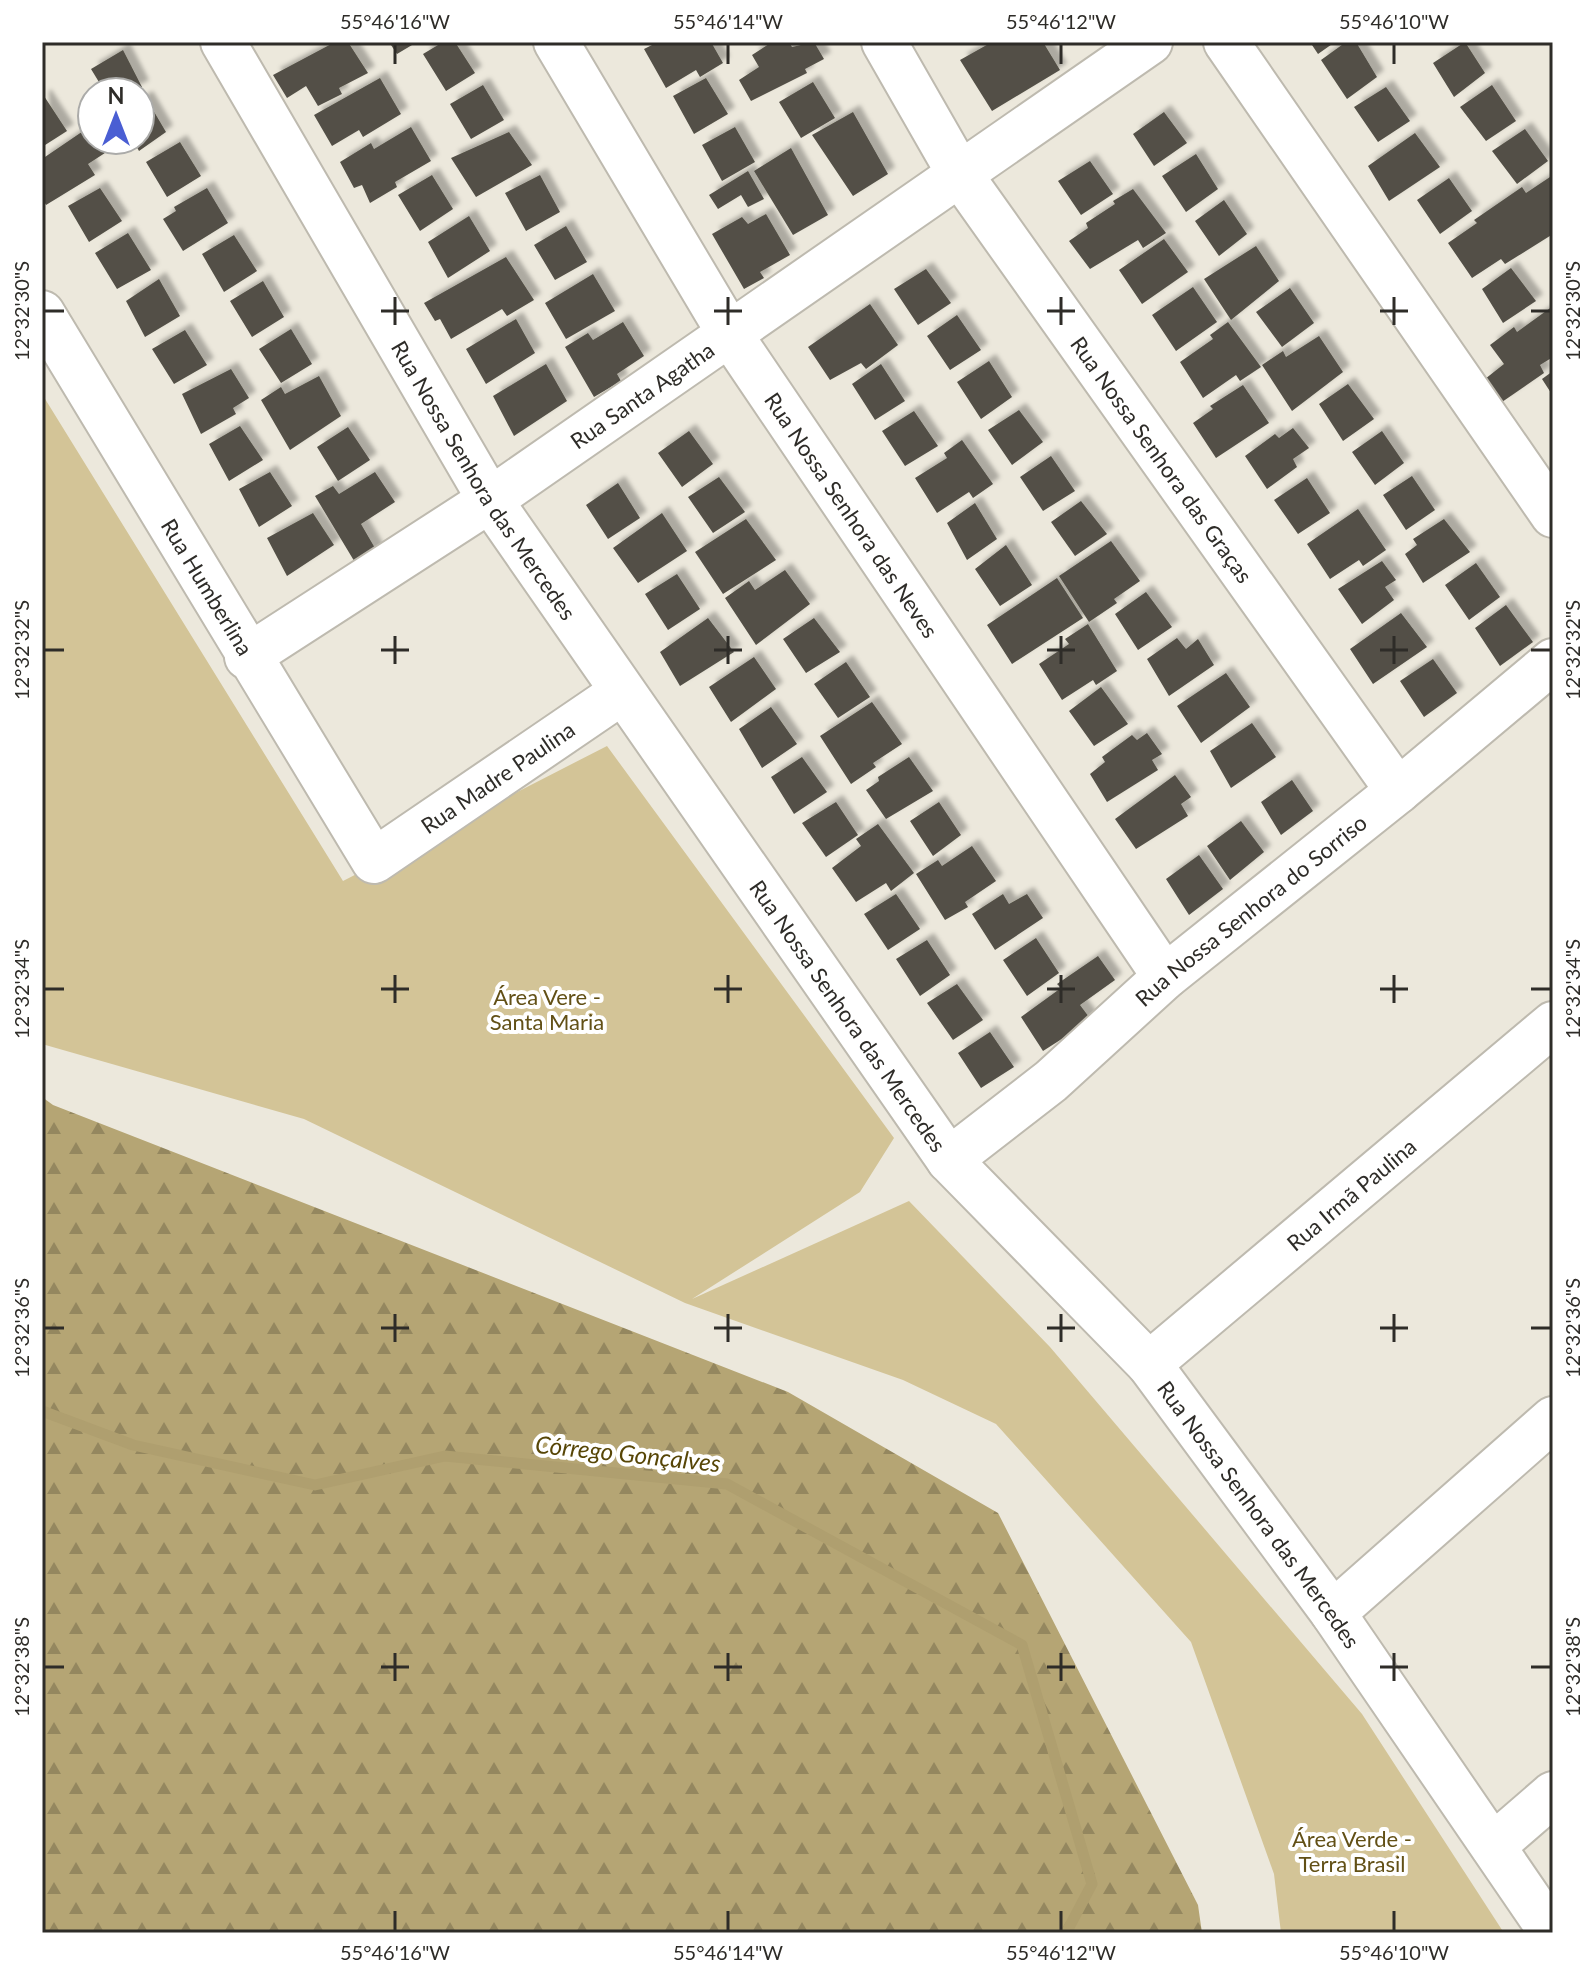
<svg xmlns="http://www.w3.org/2000/svg" width="1595" height="1975" font-family="Lato,sans-serif">
	<style>
		.green { fill: #d3c497 }
		.forest { fill: url(#forest-firs) }
		.lines { fill: none; stroke-linecap: round; stroke-linejoin: round }
		.stream { stroke: #af9f6f; stroke-width: 11 }
		.building { fill: #535046; filter: url(#shadow) }
		.minor-casing { stroke: #bebaaf; stroke-width: 48 }
		.minor { stroke: #fff; stroke-width: 44 }
		.ticks { fill: none; stroke: #2e2c28; stroke-width: 3 }
		.labels { text-anchor: middle; dominant-baseline: central; stroke-width: 8; stroke-linejoin: round; paint-order: stroke }
		.street-label { font-size: 22px; fill: #2e2c28; stroke: #fff }
		.park-label { font-size: 22px; fill: #625016; stroke: #fff }
		.water-label { font-size: 24px; font-style: italic; fill: #574607; stroke: #fff }
		.neatline { fill: none; stroke: #2e2c28; stroke-width: 3 }
		.ticks-label { font-size: 20px; text-anchor: middle; fill: #2e2c28 }
	</style>
	<defs>
		<pattern id="forest-firs" width="22" height="20" patternUnits="userSpaceOnUse" patternTransform="scale(2)"><rect width="22" height="20" fill="#b5a574"/><path d="M5 1l3.5 6h-7zM16 11l3.5 6h-7z" fill="#94875f"/></pattern>
		<filter id="shadow"><feDropShadow dx="7" dy="-7" stdDeviation="2" flood-color="#0004"/></filter>
	</defs>
	<rect width="100%" height="100%" fill="#ece8dc"/>
	<!-- green -->
	<path class="green" d="M42,394L343,881L607,746L894,1138L860,1192L692,1299L909,1201L1050,1347L1362,1714L1504,1933H1281L1274,1874L1191,1642L996,1424L903,1380L685,1303L304,1119L42,1044Z"/>
	<!-- forest -->
	<path class="forest" d="M42,1097L53,1105L788,1392L998,1513L1198,1905L1202,1933H42Z"/>
	<g class="lines">
		<!-- stream -->
		<path class="stream" d="M42,1411L133,1445L315,1485L445,1456L727,1484L1022,1645L1092,1884L1066,1933"/>
	</g>
	<!-- building -->
	<path class="building" d="M335,42H348L368,73L339,88L342,94L318,106L306,86L287,98L273,75Z
		M389,42H417L397,54Z
		M443,42H455L475,73L446,91L423,54Z
		M658,42H711L723,63L700,77L696,70L666,88L644,49Z
		M772,42H789L792,47L814,42L824,59L805,69L807,73L751,101L739,80L759,67L752,55Z
		M992,42H1043L1060,70L992,111L960,60Z
		M1310,42H1335L1318,54Z
		M1346,42H1356L1377,77L1347,99L1321,60Z
		M1465,42L1485,73L1454,97L1433,63Z
		M123,50L142,87L132,92H105L91,69Z
		M380,78L401,114L363,137L359,130L332,146L314,115Z
		M706,78L728,114L694,134L673,96Z
		M813,82L835,118L801,138L779,102Z
		M483,85L504,120L471,139L450,104Z
		M1492,85L1516,121L1486,141L1460,107Z
		M1386,87L1410,121L1378,142L1354,107Z
		M44,96L67,131L42,147V98Z
		M146,98L166,132L139,151L133,140H140V101Z
		M853,112L888,174L853,196L812,135Z
		M1164,112L1187,143L1154,166L1133,134Z
		M92,125V140H101L108,151L88,164L95,175L46,205L42,198V159Z
		M411,127L431,161L395,182L397,187L370,203L362,185L354,188L340,162L371,143L374,149Z
		M735,127L755,162L722,181L702,145Z
		M1525,129L1548,161L1517,184L1492,151Z
		M509,132L532,165L476,197L451,158Z
		M1415,133L1440,167L1389,201L1368,166Z
		M180,142L201,176L167,197L146,162Z
		M791,148L828,215L793,235L754,171Z
		M1196,154L1218,189L1186,212L1162,176Z
		M1090,161L1113,194L1081,215L1058,181Z
		M748,171L764,199L748,207L741,195L718,209L709,195Z
		M432,175L453,209L420,231L398,195Z
		M540,175L560,212L526,231L505,193Z
		M1553,175V227L1550,229L1553,234L1505,264L1501,259L1472,278L1448,243L1477,223L1474,220L1522,187L1526,193Z
		M1449,178L1472,211L1440,234L1417,200Z
		M100,188L122,221L89,242L68,206Z
		M207,188L228,223L183,251L163,219L176,211L174,207Z
		M1133,189L1166,233L1143,248L1138,240L1090,269L1069,241L1088,228L1086,223L1115,204L1113,201Z
		M1224,200L1247,234L1219,256L1195,221Z
		M766,214L790,255L760,272L764,278L744,289L712,234L742,217L748,224Z
		M469,216L490,251L448,278L428,242Z
		M566,226L587,262L555,280L534,245Z
		M128,233L151,270L117,289L95,253Z
		M234,235L257,271L224,292L202,254Z
		M1164,239L1188,272L1142,304L1119,270Z
		M1256,246L1279,281L1231,320L1204,279Z
		M506,257L534,300L507,316L502,309L451,339L440,319L435,321L424,303Z
		M1511,268L1536,301L1503,323L1482,289Z
		M926,269L951,303L918,325L894,289Z
		M593,274L615,311L566,339L545,303Z
		M159,279L180,316L145,337L126,301Z
		M263,281L284,317L252,337L230,301Z
		M1193,287L1217,322L1176,351L1152,315Z
		M1290,288L1314,323L1282,347L1256,312Z
		M870,304L898,345L866,369L861,363L830,380L808,347Z
		M1553,306V357L1540,365L1544,373L1502,402L1485,379L1504,364L1490,345L1514,327L1517,332Z
		M957,315L981,350L950,370L927,336Z
		M516,319L535,353L486,384L466,349Z
		M623,322L644,356L617,374L621,381L594,397L565,347L588,333L593,340Z
		M1228,322L1261,367L1240,381L1236,375L1203,398L1180,362L1213,339L1210,335Z
		M291,329L312,364L281,383L259,349Z
		M185,330L207,365L174,384L152,349Z
		M1319,336L1343,372L1292,411L1262,365L1283,351L1286,357Z
		M989,361L1012,397L981,419L957,382Z
		M546,364L567,401L514,436L493,396Z
		M881,364L905,401L875,420L852,384Z
		M231,369L249,398L233,408L236,414L201,434L182,394Z
		M1553,371V396L1542,379Z
		M319,376L341,416L290,450L261,400L281,387L285,394Z
		M1348,384L1374,419L1343,441L1319,404Z
		M1243,385L1269,423L1216,458L1193,423L1213,409L1210,406Z
		M1019,410L1043,442L1012,465L988,430Z
		M914,411L938,446L905,466L882,431Z
		M240,426L263,460L229,481L209,444Z
		M348,427L370,460L338,481L317,447Z
		M1293,428L1309,448L1293,459L1297,467L1267,489L1245,456L1275,434L1279,438Z
		M689,431L713,464L682,487L658,453Z
		M1382,431L1404,463L1375,485L1352,452Z
		M962,440L993,484L973,498L969,492L937,513L915,478L947,458L944,453Z
		M1051,456L1075,491L1043,511L1020,477Z
		M270,472L292,506L259,527L239,489Z
		M375,472L395,502L361,524L379,555L359,569L315,496L333,486L339,494Z
		M1412,476L1435,510L1406,530L1383,495Z
		M719,477L745,512L713,533L688,497Z
		M1307,478L1330,513L1298,534L1274,500Z
		M618,483L640,518L608,539L586,505Z
		M1081,501L1107,534L1075,556L1051,522Z
		M975,503L997,539L967,560L947,523Z
		M1358,509L1386,550L1363,566L1359,560L1330,579L1307,544Z
		M313,513L334,545L287,576L267,538Z
		M662,513L687,551L638,583L613,548Z
		M746,519L776,560L723,594L695,552Z
		M1444,519L1470,552L1423,583L1405,554L1417,545L1413,539Z
		M1111,541L1140,581L1114,599L1117,603L1089,622L1059,576Z
		M1006,545L1032,585L1000,606L975,569Z
		M1382,561L1396,580L1385,587L1394,600L1362,624L1338,589Z
		M1476,563L1500,597L1469,620L1445,585Z
		M785,570L810,604L756,645L725,598L749,581L755,590Z
		M677,574L700,609L668,630L645,594Z
		M1057,578L1083,618L1012,664L987,625Z
		M1146,592L1172,627L1138,650L1115,614Z
		M1506,605L1533,642L1500,666L1475,628Z
		M1401,613L1427,647L1373,684L1350,649Z
		M708,618L734,652L680,686L660,652Z
		M814,618L840,652L806,673L783,639Z
		M1088,624L1117,671L1096,685L1093,680L1062,700L1039,664L1069,644L1065,639Z
		M1177,638L1186,649L1198,639L1214,665L1169,696L1147,659Z
		M754,657L776,689L731,722L709,687Z
		M1433,659L1457,693L1424,717L1400,681Z
		M846,662L870,697L838,718L814,684Z
		M1226,673L1250,707L1201,743L1177,706Z
		M1101,687L1128,724L1094,746L1069,711Z
		M872,702L902,744L873,763L876,767L851,784L820,736Z
		M771,707L797,744L762,768L739,729Z
		M1252,723L1276,757L1231,788L1210,751Z
		M1147,733L1162,754L1152,760L1158,770L1107,802L1090,774L1105,762L1102,757L1132,735L1137,740Z
		M802,757L827,792L794,814L771,777Z
		M909,757L933,791L886,819L866,790L879,781L878,777Z
		M1175,775L1191,797L1181,804L1188,816L1136,849L1115,819Z
		M1292,780L1313,811L1281,835L1261,802Z
		M836,802L858,835L826,857L802,823Z
		M939,802L961,835L933,856L910,821Z
		M1241,821L1264,852L1230,880L1207,846Z
		M878,824L914,873L891,891L886,883L856,902L832,868L861,846L856,839Z
		M972,846L996,881L965,902L968,907L945,920L916,874L938,860L942,866Z
		M1199,855L1223,889L1189,915L1166,879Z
		M896,894L920,929L888,950L864,914Z
		M1003,894L1009,904L1027,894L1043,918L995,950L972,914Z
		M1036,938L1059,973L1027,996L1003,960Z
		M927,940L950,975L920,996L896,959Z
		M1098,956L1115,980L1080,1005L1092,1021L1075,1046L1068,1035L1043,1051L1021,1017L1061,988L1057,984Z
		M957,984L983,1020L953,1040L927,1003Z
		M990,1032L1014,1067L981,1088L958,1053Z"/>
	<g class="lines">
		<!-- minor casing -->
		<g class="minor-casing">
			<g id="minor">
				<path id="s1" d="M223,42L490,500L949,1160L1149,1364L1333,1613L1552,1933"/>
				<path id="s2" d="M556,42L731,336L1165,977"/>
				<path id="s3" d="M884,42L959,173L1398,791"/>
				<path d="M1226,42L1553,515"/>
				<path id="s4" d="M42,313L374,861L622,692"/>
				<path id="s5" d="M247,657L490,500L1150,42"/>
				<path id="s6" d="M949,1160L1051,1081L1165,977L1398,791L1553,661"/>
				<path id="s7" d="M1149,1364L1553,1024"/>
				<path d="M1333,1613L1553,1419"/>
				<path d="M1493,1846L1553,1794"/>
			</g>
		</g>
		<!-- minor -->
		<use href="#minor" class="minor"/>
	</g>
	<!-- ticks -->
	<path class="ticks" d="M395,44V64M728,44V64M1061,44V64M1394,44V64M395,297V325M728,297V325M1061,297V325M1394,297V325M44,311H64M381,311H409M714,311H742M1047,311H1075M1380,311H1408M1531,311H1551M395,636V664M728,636V664M1061,636V664M1394,636V664M44,650H64M381,650H409M714,650H742M1047,650H1075M1380,650H1408M1531,650H1551M395,975V1003M728,975V1003M1061,975V1003M1394,975V1003M44,989H64M381,989H409M714,989H742M1047,989H1075M1380,989H1408M1531,989H1551M395,1314V1342M728,1314V1342M1061,1314V1342M1394,1314V1342M44,1328H64M381,1328H409M714,1328H742M1047,1328H1075M1380,1328H1408M1531,1328H1551M395,1653V1681M728,1653V1681M1061,1653V1681M1394,1653V1681M44,1667H64M381,1667H409M714,1667H742M1047,1667H1075M1380,1667H1408M1531,1667H1551M395,1911V1931M728,1911V1931M1061,1911V1931M1394,1911V1931"/>
	<g class="labels">
		<!-- street labels -->
		<g class="street-label">
			<text stroke="none"><textPath href="#s5" startOffset="474">Rua Santa Agatha</textPath></text>
			<text stroke="none"><textPath href="#s3" startOffset="502">Rua Nossa Senhora das Graças</textPath></text>
			<text stroke="none"><textPath href="#s1" startOffset="510">Rua Nossa Senhora das Mercedes</textPath></text>
			<text stroke="none"><textPath href="#s2" startOffset="558">Rua Nossa Senhora das Neves</textPath></text>
			<text stroke="none"><textPath href="#s4" startOffset="320">Rua Humberlina</textPath></text>
			<text stroke="none"><textPath href="#s4" startOffset="790">Rua Madre Paulina</textPath></text>
			<text stroke="none"><textPath href="#s6" startOffset="392">Rua Nossa Senhora do Sorriso</textPath></text>
			<text stroke="none"><textPath href="#s1" startOffset="1158">Rua Nossa Senhora das Mercedes</textPath></text>
			<text stroke="none"><textPath href="#s7" startOffset="264">Rua Irmã Paulina</textPath></text>
			<text stroke="none"><textPath href="#s1" startOffset="1806">Rua Nossa Senhora das Mercedes</textPath></text>
		</g>
		<!-- park labels -->
		<g class="park-label">
			<text x="547" y="996">Área Vere -<tspan x="547" dy="25">Santa Maria</tspan></text>
			<text x="1352" y="1838">Área Verde -<tspan x="1352" dy="25">Terra Brasil</tspan></text>
		</g>
		<!-- water labels -->
		<g class="water-label">
			<text transform="translate(628 1453) rotate(6)">Córrego Gonçalves</text>
		</g>
	</g>
	<!-- border -->
	<rect width="1595" height="1975" fill="none" stroke="#ffffff" stroke-width="88"/>
	<!-- north arrow -->
	<g transform="translate(116 116)"><circle r="38" fill="#ffffff" stroke="#ababa9" stroke-width="2"/>
	<path d="M0-6L14 30L0 20L-14 30Z" fill="#4a5ed3"/>
	<text y="-12" font-size="22" font-weight="bold" text-anchor="middle" fill="#2e2c28">N</text>
	</g>
	<rect x="44" y="44" width="1507" height="1887" class="neatline"/>
	<g class="ticks-label">
		<text x="395" y="29">55°46'16"W</text>
		<text x="728" y="29">55°46'14"W</text>
		<text x="1061" y="29">55°46'12"W</text>
		<text x="1394" y="29">55°46'10"W</text>
		<text transform="translate(22 311) rotate(-90)" y="7">12°32'30"S</text>
		<text transform="translate(1573 311) rotate(-90)" y="7">12°32'30"S</text>
		<text transform="translate(22 650) rotate(-90)" y="7">12°32'32"S</text>
		<text transform="translate(1573 650) rotate(-90)" y="7">12°32'32"S</text>
		<text transform="translate(22 989) rotate(-90)" y="7">12°32'34"S</text>
		<text transform="translate(1573 989) rotate(-90)" y="7">12°32'34"S</text>
		<text transform="translate(22 1328) rotate(-90)" y="7">12°32'36"S</text>
		<text transform="translate(1573 1328) rotate(-90)" y="7">12°32'36"S</text>
		<text transform="translate(22 1667) rotate(-90)" y="7">12°32'38"S</text>
		<text transform="translate(1573 1667) rotate(-90)" y="7">12°32'38"S</text>
		<text x="395" y="1960">55°46'16"W</text>
		<text x="728" y="1960">55°46'14"W</text>
		<text x="1061" y="1960">55°46'12"W</text>
		<text x="1394" y="1960">55°46'10"W</text>
	</g>
</svg>
